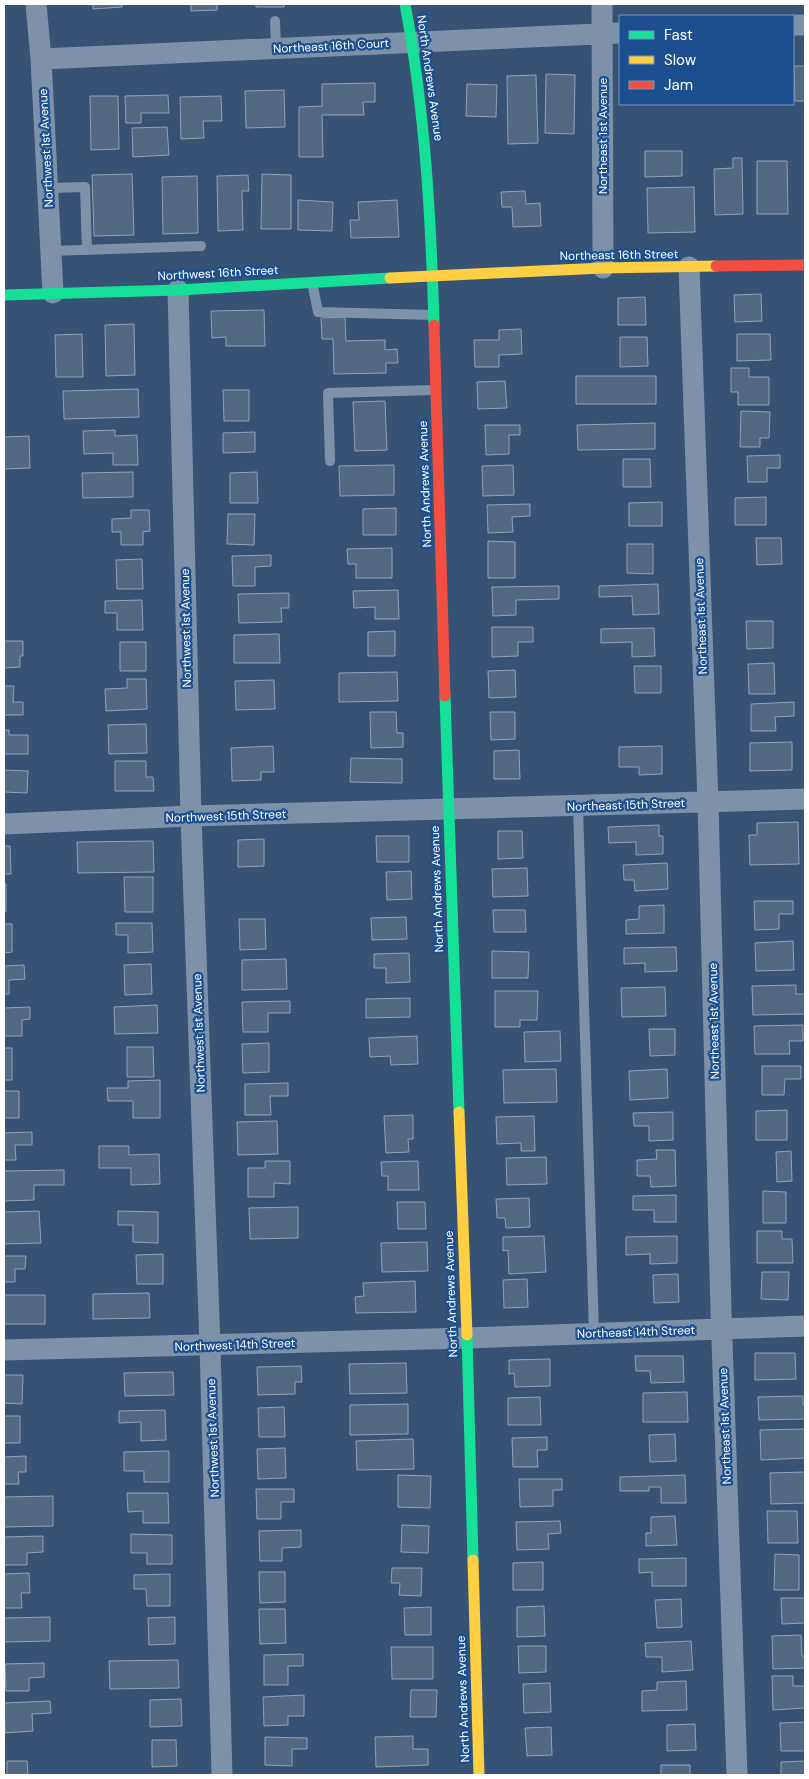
<svg xmlns="http://www.w3.org/2000/svg" width="809" height="1779" font-family="'DM Sans',sans-serif">
	<style>
		.building { fill: #526984; stroke: #92a2b6 }
		.lines { fill: none; stroke-linecap: round; stroke-linejoin: round }
		.lane { stroke: #7d92a8; stroke-width: 10 }
		.street { stroke: #7d92a8; stroke-width: 21 }
		.fast { stroke: #16e098; stroke-width: 11 }
		.slow { stroke: #ffcf43; stroke-width: 11 }
		.jam { stroke: #f24e42; stroke-width: 11 }
		.labels { text-anchor: middle; dominant-baseline: central; stroke-width: 4.5; stroke-linejoin: round; paint-order: stroke }
		.street-label { font-size: 12px; fill: #fff; stroke: #1b4f8f }
	</style>
	<rect width="100%" height="100%" fill="#365274"/>
	<!-- building -->
	<path class="building" d="M93,4H122V7L93,9Z
		M191,4H217V10L191,11Z
		M256,4H284V7H256Z
		M794,66H805V101H795Z
		M546,74L575,75L574,134L545,133Z
		M536,75L538,143L508,144L507,76Z
		M375,83V102H363L364,115H322L323,157H299V107L322,106V84Z
		M467,84L497,85L496,117L466,116Z
		M284,90L285,127L246,128L245,91Z
		M168,95L169,113H141V123H126L125,96Z
		M90,96H118L119,149L91,150Z
		M221,96L222,121H203L204,138L181,139L180,97Z
		M167,127L169,155L133,157L132,128Z
		M645,151H682V176L645,177Z
		M733,158H742L743,214L715,215L714,169L733,168Z
		M757,161H787L788,214H757Z
		M132,174L134,235L94,236L92,175Z
		M262,174L291,175V229H261Z
		M248,175L249,191H242L243,230L218,231L217,176Z
		M197,176L198,233L163,234L162,177Z
		M694,187L695,232L648,233L647,188Z
		M525,191L526,204L540,203L541,226L513,227L512,207H502L501,192Z
		M298,200L333,202L332,231L298,230Z
		M397,200L399,237L351,238L350,220H359L358,202Z
		M761,294L762,321L735,322L734,295Z
		M645,297L646,325H618V298Z
		M264,310L265,346H226V337L212,338L211,311Z
		M345,317L346,341L385,340V350L397,349L398,363H386V373L334,374L333,339H322L321,318Z
		M134,324L135,375L106,376L105,325Z
		M521,329L522,354L499,355V367H475L474,340H499V330Z
		M82,334L83,377H56L55,335Z
		M737,334H770L771,360L737,361Z
		M620,337H647L648,366L620,367Z
		M731,368H749V377H769V405H738V392H731Z
		M576,376H656V404H576Z
		M505,381L507,408L478,409L477,382Z
		M138,389L139,417L64,419L63,391Z
		M223,390H249V421H224Z
		M385,401L387,450L355,451L353,402Z
		M741,411L770,412L769,438H760V447H740Z
		M655,423V449L578,450L577,425Z
		M485,425H520V435H509V454L486,455Z
		M115,430V436L137,435L138,465H113V453L84,454L83,431Z
		M255,432V452L223,453V433Z
		M29,436L30,468L4,469V437Z
		M780,455V468H767V482H748L747,456Z
		M623,459H650L651,487H623Z
		M394,465V495L340,496L339,466Z
		M513,465L514,495L483,496L482,466Z
		M133,472V497L83,498L82,473Z
		M257,472L258,503H230V473Z
		M766,497V525H735V498Z
		M662,502V526H629V503Z
		M530,504V516L512,517L513,532L488,533L487,505Z
		M396,508V535H363V509Z
		M131,510H149L150,531L143,532V545H121V532H112V519L131,518Z
		M228,514H255L254,545L227,544Z
		M756,538H781L782,564L757,565Z
		M488,541L515,542V578H488Z
		M627,544H653V574L627,573Z
		M392,548V578H356V564H348L347,549Z
		M271,555V566L255,567V586H233L232,556Z
		M142,559L143,589H117L116,560Z
		M658,584L659,614L633,615L632,596L599,597V586Z
		M559,586V599L516,600V615L493,616L492,587Z
		M398,590L399,619H375V607L354,608L353,591Z
		M289,593V608H281L282,622L239,623L238,594Z
		M142,600L143,630H117V613H105V601Z
		M746,621H773V648L747,649Z
		M492,627H533V642H518V656L492,657Z
		M654,628L655,656L632,657V642L601,643V629Z
		M395,631V656H368V632Z
		M279,634L280,663H234V635Z
		M4,641H23V656H20V667L4,668Z
		M120,642H146V671H120Z
		M774,663L775,694H749L748,664Z
		M634,666H661V693H635Z
		M515,670L516,697L489,698L488,671Z
		M397,672L398,701L339,702V673Z
		M127,679H146L147,709L106,711L105,689L127,688Z
		M274,680L275,709L236,710L235,681Z
		M4,686H14L13,702H23V715H4Z
		M794,702V716L775,717L776,731H751V704Z
		M370,712H396L397,733H403V747L371,748Z
		M490,712H515V739L491,740Z
		M146,724L147,753L109,754L108,725Z
		M4,730H9V735H28V754H4Z
		M792,742V770L750,771V743Z
		M273,746L274,772H261V780L232,781L231,748Z
		M662,746V774L639,775V767H619V747Z
		M519,750L520,779H494V751Z
		M351,758L402,759V783L350,782Z
		M115,761H146V777H153L154,791H115Z
		M4,770L28,771L27,793L4,792Z
		M798,822L799,864L750,865L749,835H757V823Z
		M659,825V836H663V854L636,855V842L609,843L608,827Z
		M498,831H522L523,858L498,859Z
		M376,836H409V862H377Z
		M264,839V866L238,867V840Z
		M153,841L154,872L78,873L77,842Z
		M4,846H10L11,874H4Z
		M667,863L668,889L635,891L634,880H624L623,865Z
		M527,868L528,896L493,897L492,869Z
		M411,871L412,899L387,900L386,872Z
		M124,877H153V912H125Z
		M4,884H6V912H4Z
		M754,901H793V914H779V929L755,930Z
		M664,905V933L626,934V920L639,919V906Z
		M493,910H525L526,932H494Z
		M406,917L407,939L372,940L371,918Z
		M239,919H265L266,949L240,950Z
		M116,923H152L153,952L128,953V935H116Z
		M4,924H12V952L4,953Z
		M793,941L794,970L756,971L755,943Z
		M676,947L677,971L645,972V963L624,964V948Z
		M492,951L529,952L528,978H492Z
		M409,953L410,982L386,983V968H374V954Z
		M286,959L287,989L242,990V960Z
		M151,964L152,994L125,995L124,965Z
		M24,965L25,979L9,980V994H4V966Z
		M796,985V994H805V1014L753,1015L752,986Z
		M665,987L666,1016L622,1017L621,988Z
		M495,991H538L537,1020H520V1027H495Z
		M410,998V1017L366,1018V999Z
		M290,1001V1013H268V1032H243L242,1002Z
		M157,1005L158,1033L115,1034L114,1007Z
		M30,1007V1019L22,1020V1036H4V1008Z
		M803,1025V1041H789L790,1054H755L754,1026Z
		M649,1029H675V1055L650,1056Z
		M560,1031L561,1061L525,1062L524,1032Z
		M417,1036L418,1064L391,1065L390,1056L370,1057L369,1038Z
		M269,1043V1072L243,1073L242,1044Z
		M127,1047H153L154,1077H127Z
		M4,1048H12V1080H4Z
		M762,1066H801V1079H785L784,1095H762Z
		M556,1069L557,1102L504,1103L503,1070Z
		M667,1069L668,1098L630,1100L629,1071Z
		M160,1080V1118H133V1101H108L107,1088H128V1081Z
		M288,1083V1096H270L271,1115H245V1084Z
		M4,1091H19V1118H4Z
		M787,1110V1140H756V1111Z
		M673,1112V1140L649,1141V1126H634L633,1113Z
		M413,1115V1139H408L409,1152L386,1153L384,1116Z
		M534,1116L535,1151H521V1143L497,1144L496,1117Z
		M277,1121L278,1154L238,1155L237,1122Z
		M32,1132V1145H15L16,1160H4V1133Z
		M99,1146H129V1155L159,1154L160,1184L131,1185V1168H99Z
		M656,1150H675L676,1186L651,1187L650,1176H637V1160L657,1159Z
		M791,1151L792,1181L777,1182L776,1152Z
		M546,1157L547,1184L507,1185L506,1158Z
		M265,1161H290V1184L274,1183V1197H248V1168H265Z
		M418,1161L419,1190H388V1176H382L381,1162Z
		M64,1170V1185H34V1200L4,1201V1171Z
		M763,1191L786,1192V1223H763Z
		M676,1195V1222H654V1210H633V1196Z
		M529,1198L530,1227L506,1228L505,1218H497L496,1199Z
		M397,1202H425L426,1229H398Z
		M298,1207V1238L250,1239L249,1208Z
		M39,1211L41,1243L4,1244V1212Z
		M118,1211L158,1212V1243L133,1242V1225H118Z
		M757,1231H782V1239H792L793,1263H757Z
		M544,1236L546,1272L509,1274L508,1250L503,1251V1237Z
		M677,1236V1263L650,1264V1254L626,1255V1237Z
		M427,1242L428,1271L382,1272L381,1243Z
		M163,1254V1284H137L136,1255Z
		M4,1256H26L25,1269H15V1282H4Z
		M762,1272H789L788,1300L761,1299Z
		M678,1274L679,1302L654,1303L653,1275Z
		M527,1279L528,1307L504,1308L503,1280Z
		M415,1281L416,1312L356,1313L355,1297L364,1296L363,1283Z
		M149,1293L150,1318L93,1319V1294Z
		M4,1295H45V1324H4Z
		M755,1353H795L796,1379L755,1380Z
		M635,1356H683L684,1382L651,1383L650,1371H636Z
		M550,1359V1386L515,1387L514,1373L509,1374V1360Z
		M406,1363L407,1393L350,1394L349,1364Z
		M301,1366L302,1382H295V1394L258,1395L257,1367Z
		M173,1372L174,1395L125,1396L124,1373Z
		M4,1375H23L22,1404L4,1403Z
		M687,1392L688,1422H643V1393Z
		M803,1396V1405H805V1419L759,1420L758,1397Z
		M540,1397L541,1425H508V1398Z
		M408,1404V1434L350,1435V1405Z
		M284,1407L285,1437H259L258,1408Z
		M165,1410L166,1440L141,1441V1422L119,1423V1411Z
		M4,1416H20V1443H4Z
		M805,1429V1458L761,1460L760,1430Z
		M675,1434L676,1461L650,1462L649,1435Z
		M547,1437V1450H537L538,1467H513L512,1438Z
		M413,1439L414,1469L357,1470L356,1441Z
		M285,1448L286,1478L258,1479L257,1449Z
		M169,1451V1482H144V1471H124V1452Z
		M26,1456V1472H18L19,1484H4V1457Z
		M805,1472V1503L771,1504L770,1473Z
		M398,1475L431,1476L430,1508L398,1507Z
		M685,1475L686,1503H661V1487H649V1491H620V1477Z
		M519,1479H562V1490H553V1506L520,1507Z
		M256,1489H294V1502H281V1519H257Z
		M127,1493H168L169,1523H143V1511L128,1512Z
		M53,1496V1526L4,1527V1497Z
		M767,1511H797L798,1543H768Z
		M675,1516L677,1545L646,1546V1533H651V1517Z
		M560,1521L561,1533L548,1534L549,1549L517,1550L516,1522Z
		M402,1525L429,1526L428,1553L401,1552Z
		M301,1530V1547L282,1548V1561H260L259,1531Z
		M131,1534L172,1535V1564H147V1553H131Z
		M43,1536V1552L27,1553V1565H4V1537Z
		M775,1554L799,1555V1590H774Z
		M686,1558V1586H652V1572L639,1573V1559Z
		M543,1562V1590H513V1563Z
		M392,1568H422L421,1596L399,1595L400,1583H391Z
		M259,1572H285V1602L260,1603Z
		M29,1573L30,1593H21L22,1608H4V1574Z
		M170,1574V1606H147L146,1589H134V1575Z
		M781,1598H805V1623L782,1624Z
		M681,1599L682,1627L657,1628L655,1600Z
		M544,1606L545,1636L517,1637V1607Z
		M431,1607V1635H405L404,1608Z
		M259,1609H285L286,1643L260,1644Z
		M50,1617V1641L4,1642V1618Z
		M175,1617V1644L149,1645L148,1618Z
		M801,1635L802,1656H805V1668L773,1669L772,1636Z
		M691,1641L693,1670L662,1672V1657H646L645,1643Z
		M518,1646H546V1672L519,1673Z
		M391,1647H433V1679H392Z
		M303,1654V1666H288V1685H264V1655Z
		M178,1660L179,1688L110,1689L109,1661Z
		M44,1663V1677L29,1678V1691H6L5,1664Z
		M772,1676H793V1686H805V1708L773,1710Z
		M686,1681L687,1710L642,1711V1691L657,1690V1682Z
		M550,1683L551,1712L524,1713L523,1684Z
		M411,1690H437L436,1717H410Z
		M304,1695V1716H288V1725L264,1726L263,1697Z
		M181,1699L182,1726L150,1727V1700Z
		M50,1701L51,1713L32,1714L33,1731L5,1733L4,1703Z
		M805,1722V1751H781L780,1723Z
		M695,1724L696,1750L667,1751V1725Z
		M551,1727L552,1755L527,1756L525,1728Z
		M413,1736V1749H428V1765L376,1767L375,1737Z
		M265,1737L307,1738V1749H292V1766L265,1765Z
		M152,1740H176L177,1766L152,1767Z
		M7,1761H27L28,1775H7Z
		M805,1761V1775H781V1762Z
		M661,1765H690V1775H661Z"/>
	<g class="lines">
		<!-- lane -->
		<path class="lane" d="M275,21L276,48
			M48,188L85,187L87,250
			M51,251L201,246
			M312,282L318,312L433,315
			M330,461L328,393L435,390
			M578,806L594,1334"/>
		<!-- street -->
		<path class="street" d="M36,4L41,59L53,293
			M602,4L603,268
			M793,25H805
			M41,59L620,33
			M689,267L708,802L721,1311L737,1775
			M178,290L191,816L210,1346L222,1775
			M4,824L191,816L805,799
			M4,1350L467,1338L805,1326"/>
		<!-- fast -->
		<path class="fast" d="M405,4C425,110 431,217 434,325
			M4,295L178,290L390,278
			M445,696L459,1112
			M467,1335L473,1560"/>
		<!-- slow -->
		<path class="slow" d="M390,278L603,268L716,266
			M459,1112L467,1335
			M473,1560L479,1775"/>
		<!-- jam -->
		<path class="jam" d="M716,266L805,265
			M434,325L445,696"/>
	</g>
	<g class="labels">
		<!-- street labels -->
		<g class="street-label">
			<text transform="translate(331 46) rotate(-3)">Northeast 16th Court</text>
			<text transform="translate(430 78) rotate(82)">North Andrews Avenue</text>
			<text transform="translate(603 136) rotate(-90)">Northeast 1st Avenue</text>
			<text transform="translate(46 148) rotate(-93)">Northwest 1st Avenue</text>
			<text transform="translate(619 255) rotate(-1)">Northeast 16th Street</text>
			<text transform="translate(218 273) rotate(-3)">Northwest 16th Street</text>
			<text transform="translate(425 484) rotate(-92)">North Andrews Avenue</text>
			<text transform="translate(701 616) rotate(-92)">Northeast 1st Avenue</text>
			<text transform="translate(186 628) rotate(-91)">Northwest 1st Avenue</text>
			<text transform="translate(626 805) rotate(-2)">Northeast 15th Street</text>
			<text transform="translate(226 816) rotate(-2)">Northwest 15th Street</text>
			<text transform="translate(437 889) rotate(-92)">North Andrews Avenue</text>
			<text transform="translate(714 1021) rotate(-91)">Northeast 1st Avenue</text>
			<text transform="translate(199 1033) rotate(-92)">Northwest 1st Avenue</text>
			<text transform="translate(451 1294) rotate(-92)">North Andrews Avenue</text>
			<text transform="translate(636 1332) rotate(-2)">Northeast 14th Street</text>
			<text transform="translate(235 1345) rotate(-2)">Northwest 14th Street</text>
			<text transform="translate(725 1426) rotate(-92)">Northeast 1st Avenue</text>
			<text transform="translate(213 1438) rotate(-92)">Northwest 1st Avenue</text>
			<text transform="translate(463 1699) rotate(-92)">North Andrews Avenue</text>
		</g>
	</g>
	<!-- border -->
	<rect width="809" height="1779" fill="none" stroke="#ffffff" stroke-width="10"/>
	<!-- legend -->
	<rect x="619" y="15" width="175" height="90" fill="#1b4f8f" stroke="#7695bc"/>
	<rect x="629" y="31" width="25" height="8" fill="#16e098" stroke="#7695bc"/>
	<text x="664" y="40" font-size="15" fill="#ffffff">Fast</text>
	<rect x="629" y="56" width="25" height="8" fill="#ffcf43" stroke="#7695bc"/>
	<text x="664" y="65" font-size="15" fill="#ffffff">Slow</text>
	<rect x="629" y="81" width="25" height="8" fill="#f24e42" stroke="#7695bc"/>
	<text x="664" y="90" font-size="15" fill="#ffffff">Jam</text>
</svg>
